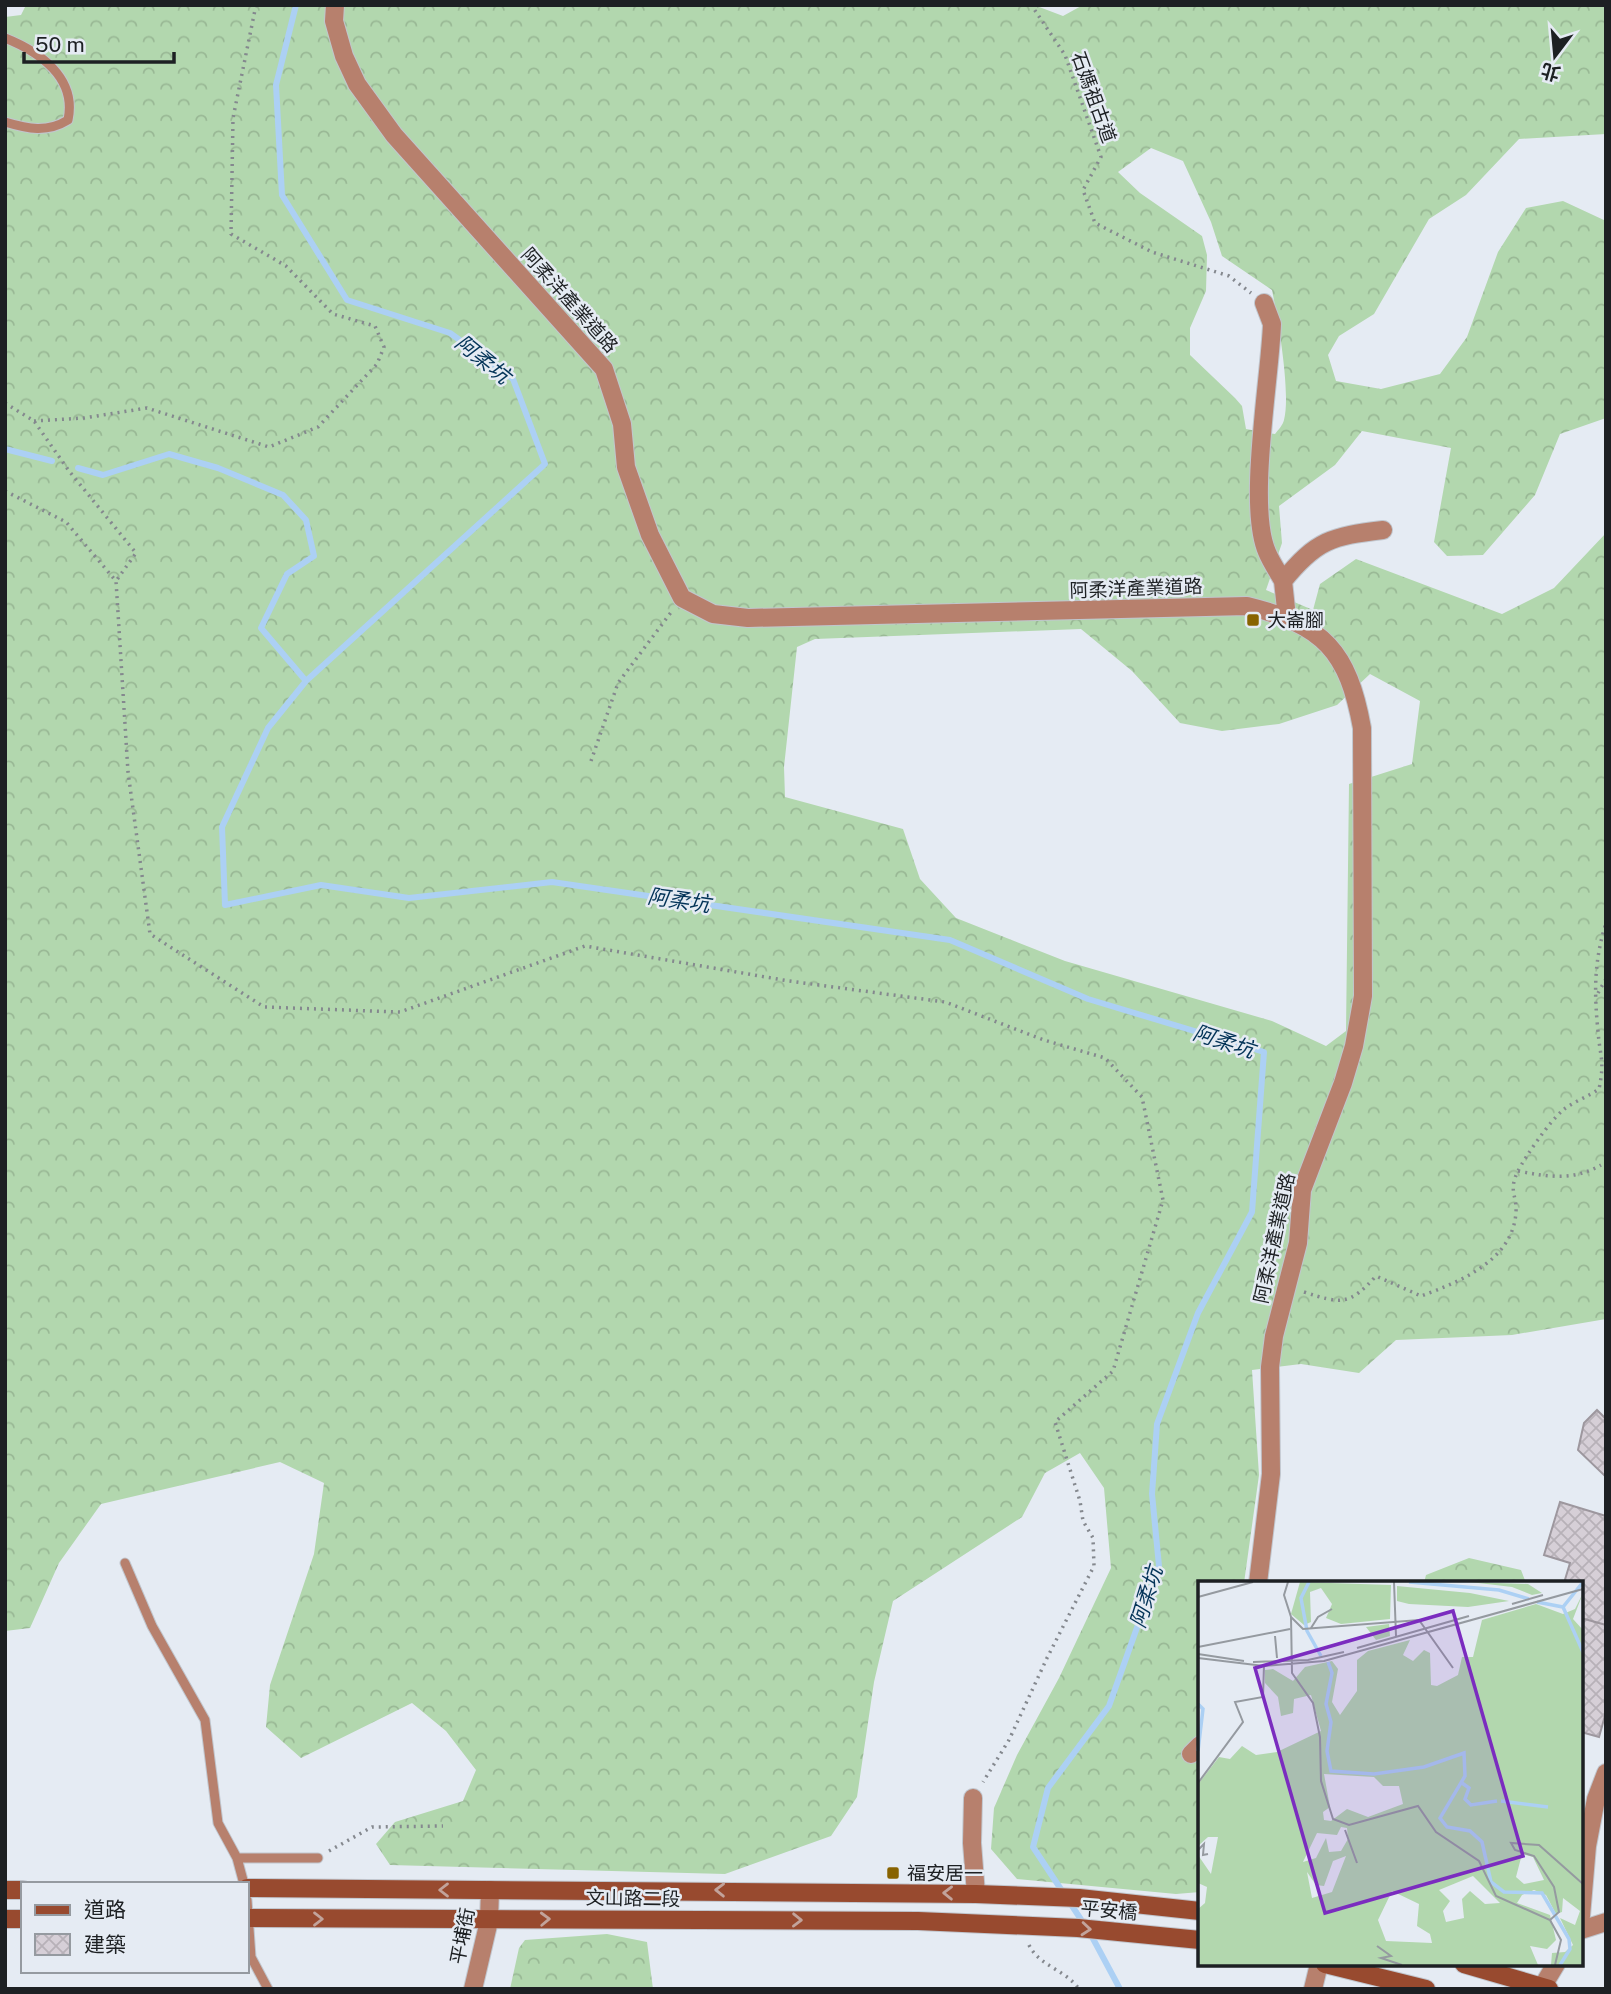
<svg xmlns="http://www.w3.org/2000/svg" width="1611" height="1994" font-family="'Public Sans','Noto Sans TC',sans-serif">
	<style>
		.forest { fill: url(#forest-crowns); fill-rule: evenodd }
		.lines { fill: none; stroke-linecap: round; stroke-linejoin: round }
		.stream { stroke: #acd0f4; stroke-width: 6 }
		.building { fill: url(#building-cross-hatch); stroke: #9d979e; stroke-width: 2 }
		.service-casing { stroke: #c1c6ce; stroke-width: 11 }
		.minor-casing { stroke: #c1c6ce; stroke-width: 20 }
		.secondary-casing { stroke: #c1c6ce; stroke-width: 20 }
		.path { stroke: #84888e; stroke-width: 3.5; stroke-dasharray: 2 5; stroke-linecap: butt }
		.service { stroke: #b7806d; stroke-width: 9 }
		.minor { stroke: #b7806d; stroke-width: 18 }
		.secondary { stroke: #984a2f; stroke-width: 18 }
		.oneway { stroke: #c2a39b }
		.poi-dot { fill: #886300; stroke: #e5ebf3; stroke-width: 2.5 }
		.labels { text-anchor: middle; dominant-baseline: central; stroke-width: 5; stroke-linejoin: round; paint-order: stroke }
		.street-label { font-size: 19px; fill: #1d2023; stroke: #e5ebf3 }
		.poi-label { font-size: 19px; fill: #1d2023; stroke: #e5ebf3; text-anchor: start }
		.water-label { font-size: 21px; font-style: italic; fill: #033357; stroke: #e5ebf3 }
		.inset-river { fill: none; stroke: #acd0f4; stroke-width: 3.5 }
		.inset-road { fill: none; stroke: #959aa0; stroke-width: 2 }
		.view { fill: #7b2cbf; fill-opacity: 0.15; stroke: #7b2cbf; stroke-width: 3.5 }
		.inset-edge { fill: none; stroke: #1d2023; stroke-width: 3.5 }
	</style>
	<defs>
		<pattern id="forest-crowns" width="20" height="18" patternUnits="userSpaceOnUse" patternTransform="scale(1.75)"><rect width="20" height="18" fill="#b2d7ae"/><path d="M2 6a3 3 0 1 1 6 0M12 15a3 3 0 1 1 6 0" fill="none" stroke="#99b895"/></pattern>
		<pattern id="building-cross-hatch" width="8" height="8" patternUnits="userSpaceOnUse" patternTransform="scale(1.75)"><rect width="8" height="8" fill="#d6cfd7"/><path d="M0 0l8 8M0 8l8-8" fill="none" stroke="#b7b1b8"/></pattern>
	</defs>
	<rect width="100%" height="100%" fill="#e5ebf3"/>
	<!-- forest -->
	<path class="forest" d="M26,5H1034L1063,16L1083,5H1606V134L1519,139L1466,195L1429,219L1374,314L1339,336L1328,355L1336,381L1381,389L1440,374L1467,337L1498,252L1526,208L1563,201L1606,221V418L1560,434L1535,495L1483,555L1447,556L1434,542L1451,448L1362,431L1335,465L1279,506L1282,543L1266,590L1313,610L1320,584L1356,559L1502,614L1554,588L1606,533V1319L1512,1335L1396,1340L1359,1373L1301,1364L1252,1370L1259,1475L1244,1583H1200V1892L1176,1894L1017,1879L991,1849L994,1808L1017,1755L1059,1678L1111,1568L1104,1488L1080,1453L1045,1473L1022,1517L893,1601L874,1682L857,1797L831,1836L725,1874L390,1865L376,1844L395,1822L463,1801L476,1770L446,1731L412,1703L301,1758L266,1727L270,1685L314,1554L324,1483L280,1462L101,1504L59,1563L30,1628L5,1631V17L21,15ZM1151,148L1183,161L1211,222L1222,256L1272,290C1278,319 1291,393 1284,420C1283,425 1278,430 1275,434L1246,429L1242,406L1235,398L1190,355V328L1206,291L1207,255L1202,236L1140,193L1118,172ZM1081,629L1132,671L1180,723L1222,731L1279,724L1337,705L1370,674L1420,701L1412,764L1349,784L1346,1031L1326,1046L1272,1021L1065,961L956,918L920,879L903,829L785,797L784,767L797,647L815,639Z
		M1469,1558L1521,1570L1526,1583H1424L1426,1575Z
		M607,1934L647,1942L653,1989H510L519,1948L525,1940Z"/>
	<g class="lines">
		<!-- stream -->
		<path class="stream" d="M296,5L276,85L282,195L347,300L450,333L513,379L545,464L306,681L268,728L222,827L225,905L321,885L409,898L552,882L950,940L1088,999L1264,1052L1252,1212L1198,1313L1157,1424L1152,1494L1159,1566L1109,1706L1048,1788L1033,1847L1084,1924
			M5,449L52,461
			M78,468L103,475L169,454L218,468L283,495L306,520L314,556L287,574L261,628L306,681
			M1090,1933L1120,1989"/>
	</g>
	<!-- building -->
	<path class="building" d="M1597,1410L1606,1419V1477L1578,1450L1584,1423Z
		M1560,1502L1606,1516V1625L1581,1618V1583H1564L1570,1563L1544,1555Z
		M1581,1618L1606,1625V1712L1599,1737L1581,1732Z"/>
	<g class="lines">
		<!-- service casing -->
		<g class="service-casing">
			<path id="service" d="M5,38C40,52 77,78 68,120C47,133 28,129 5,122
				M125,1563L152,1626L205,1720L218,1823L237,1858L244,1884
				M237,1858H318
				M247,1900L251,1957L268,1989"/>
		</g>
		<!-- minor casing -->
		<g class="minor-casing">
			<path id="minor" d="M335,5L334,21L344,56L357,84L394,135L604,369L622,424L626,467L650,535L682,598L713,614L748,618L1247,606C1324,625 1348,651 1362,728L1363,996L1354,1046L1343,1083L1302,1190L1298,1243L1274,1336L1270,1367L1271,1474L1258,1583
				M1264,303L1272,324C1270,379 1247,506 1267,552C1271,562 1278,572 1283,581
				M1287,618L1283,581C1316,540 1332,536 1383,530
				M1191,1754L1200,1745
				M973,1798L972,1843L976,1894
				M1581,1916L1587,1846L1596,1799L1606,1773
				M1581,1930L1606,1922
				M473,1989L489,1921L490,1890
				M1313,1989L1319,1964
				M1541,1989L1556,1964"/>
		</g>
		<!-- secondary casing -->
		<g class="secondary-casing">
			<path id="secondary" d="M247,1888L976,1894L1079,1898L1200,1911
				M5,1890H23
				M247,1918L918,1921L1078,1928L1200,1940
				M5,1919H23
				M1325,1964L1426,1989
				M1464,1964L1549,1989"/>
		</g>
		<!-- path -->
		<path class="path" d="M1038,5L1034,9L1065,55L1101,157L1083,190L1095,223L1152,252L1229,276L1251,293
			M5,403L34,421L69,471L136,553L116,581
			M34,421L84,418L147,408L269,447L318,427L377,364L384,347L375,326L333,314L286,266L231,234L233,118L256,5
			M5,491L66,522L116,581L128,772L150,934L264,1007L400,1012L585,946L789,981L945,1002L1044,1040L1105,1058L1142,1097L1163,1200L1113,1371L1055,1422L1080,1501L1083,1521L1093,1538L1094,1566L1047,1658L1009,1740L983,1782
			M591,761L618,683L672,611
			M1598,993L1606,979
			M1518,1171C1549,1177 1573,1181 1601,1165
			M1304,1292C1341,1304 1349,1306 1376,1276L1421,1296C1459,1282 1513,1261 1516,1212C1517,1195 1508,1191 1518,1171C1525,1157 1550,1121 1562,1111C1572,1102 1588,1097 1599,1089C1605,1060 1600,1058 1598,1031C1594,992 1594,961 1606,923
			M329,1851L372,1827L443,1826
			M1029,1945C1039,1966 1066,1970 1079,1989"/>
		<!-- service -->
		<use href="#service" class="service"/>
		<!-- minor -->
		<use href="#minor" class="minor"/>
		<!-- secondary -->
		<use href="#secondary" class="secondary"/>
	</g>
	<!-- one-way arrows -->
	<defs><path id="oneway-chevron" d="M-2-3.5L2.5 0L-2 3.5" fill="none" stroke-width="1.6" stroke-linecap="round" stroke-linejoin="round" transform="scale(1.75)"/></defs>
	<g class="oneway">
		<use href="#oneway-chevron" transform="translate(444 1890) rotate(-180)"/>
		<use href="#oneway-chevron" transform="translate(720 1890) rotate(-179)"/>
		<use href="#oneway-chevron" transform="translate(948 1893) rotate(-179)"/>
		<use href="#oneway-chevron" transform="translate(318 1919)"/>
		<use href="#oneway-chevron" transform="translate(545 1919) rotate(-2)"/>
		<use href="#oneway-chevron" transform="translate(797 1920) rotate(1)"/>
		<use href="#oneway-chevron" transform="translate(1086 1929) rotate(5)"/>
	</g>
	<!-- markers -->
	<g class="poi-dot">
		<rect x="1246" y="613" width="14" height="14" rx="3.5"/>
		<rect x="886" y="1866" width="14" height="14" rx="3.5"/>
	</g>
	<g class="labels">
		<!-- street labels -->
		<g class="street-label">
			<text transform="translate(1094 97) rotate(70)">石媽祖古道</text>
			<text transform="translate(570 300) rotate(48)">阿柔洋產業道路</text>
			<text transform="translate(1136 588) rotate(-2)">阿柔洋產業道路</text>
			<text transform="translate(1274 1238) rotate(-78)">阿柔洋產業道路</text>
			<text transform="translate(633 1898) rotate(1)">文山路二段</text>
			<text transform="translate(1109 1910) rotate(5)">平安橋</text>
			<text transform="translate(462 1936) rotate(-79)">平埔街</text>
		</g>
		<!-- poi labels -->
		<g class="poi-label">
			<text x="1267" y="620">大崙腳</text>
			<text x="907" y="1873">福安居一</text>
		</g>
		<!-- water labels -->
		<g class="water-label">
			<text transform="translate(483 359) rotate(39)">阿柔坑</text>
			<text transform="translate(679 900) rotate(8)">阿柔坑</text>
			<text transform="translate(1224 1041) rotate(18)">阿柔坑</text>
			<text transform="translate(1146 1597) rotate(-73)">阿柔坑</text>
		</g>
	</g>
	<!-- overview -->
	<g transform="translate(1198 1581)">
		<rect width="385" height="385" fill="#e5ebf3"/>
		<path d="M102,1L193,4L192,38L143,43L128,37L134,23L123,7L112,11L113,41L106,44L93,33ZM272,1L330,3L344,12L334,14L314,6ZM199,5L272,12L311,20L270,26L211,23L199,20ZM385,12L375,38L385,49V384H353L354,372L367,371L375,364L362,337L377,344L382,330L365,317L364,331L358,333L348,314L336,309L324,314L319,322L352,334L358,359L349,368L332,365L340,384H0V328L7,322L9,306L0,302V274L13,293L20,256H10L0,265L1,202L21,176L32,178L44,165L58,174L79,171L123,150L113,114L96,118L95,132L83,135L80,116L67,102V89L75,88L95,100L107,86L134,80L140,88L134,121L142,134L159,110V79L170,70L212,59L205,74L215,80L226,69L232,72L233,104L239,105L260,94L264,76H275L284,39L338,23L365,33L377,28ZM126,193L176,196L185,205H201L205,223L170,236L149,228L133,240L126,239L125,231L132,226ZM143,246L149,247L150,258L143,270L131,271L128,257L118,277L105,281L119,252L139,254ZM324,273L335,276L346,299L326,303L318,296ZM148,275L134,311L114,317L109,291L118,304L126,305L135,280ZM275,295L302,322L287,323L272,310L264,318L266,337L248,341L245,330L252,320L241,309ZM194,310L221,323L219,345L232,353L234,362L188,360L180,339ZM191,43L192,55L178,59L168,46Z" fill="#b2d7ae" fill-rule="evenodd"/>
		<path class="inset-river" d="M111,1L103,17L109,50L123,75M211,1L301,9L331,18M339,21L365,26L385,1M365,26L385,71M130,81L134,92L128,123L133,141L129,170L133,190L176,193L226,186L266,172L267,195L242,237L249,246L272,250L284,261L293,301L306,311L344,312L371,358L372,368L362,384M0,123L5,128L0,170M264,202L271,207L267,218L273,224L299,220M303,220L350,226"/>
		<path class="inset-road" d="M90,1L86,14L93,36L94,92L115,122L122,156L123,200L135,238L151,244L220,225L238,251L281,280L298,315L352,339L363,359L357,384M196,1L198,55M0,16L55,1M314,23L345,14M93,36L105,48L221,39L255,87M113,47L120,36L134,28M77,55L79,77M0,66L92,48M159,67L271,35M0,73L46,80M0,77L66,85L126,80L385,8M55,81L110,79L146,71M0,202L45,141L37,121L65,116L66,84M147,249L159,282M0,269L6,263L5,274L10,273M352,339L361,331L356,306L336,275L317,269L313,262L341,264L385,303M179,365L193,375L183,377L204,384"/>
		<path class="view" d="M255,30L325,275L127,332L57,87Z"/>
		<rect width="385" height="385" class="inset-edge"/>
	</g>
	<!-- border -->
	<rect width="1611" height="1994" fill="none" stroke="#1d2023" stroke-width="14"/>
	<!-- legend -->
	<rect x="21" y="1882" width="228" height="91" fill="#e5ebf3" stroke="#959aa0" stroke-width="2"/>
	<rect x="35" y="1905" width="35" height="10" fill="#984a2f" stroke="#959aa0" stroke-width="2"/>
	<text x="84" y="1917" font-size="21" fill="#1d2023">道路</text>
	<rect x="35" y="1934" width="35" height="21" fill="url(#building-cross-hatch)" stroke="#959aa0" stroke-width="2"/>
	<text x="84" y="1952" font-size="21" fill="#1d2023">建築</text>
	<!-- north arrow -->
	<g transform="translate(1555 56) rotate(196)" stroke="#e5ebf3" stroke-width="5" paint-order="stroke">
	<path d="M0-5L12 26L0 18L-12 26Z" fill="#1d2023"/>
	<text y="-10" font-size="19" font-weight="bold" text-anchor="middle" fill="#1d2023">北</text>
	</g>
	<!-- scale -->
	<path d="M24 52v10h150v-10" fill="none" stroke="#1d2023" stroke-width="3.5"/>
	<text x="35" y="52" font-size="21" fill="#1d2023" stroke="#e5ebf3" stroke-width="5" paint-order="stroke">50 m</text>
</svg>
